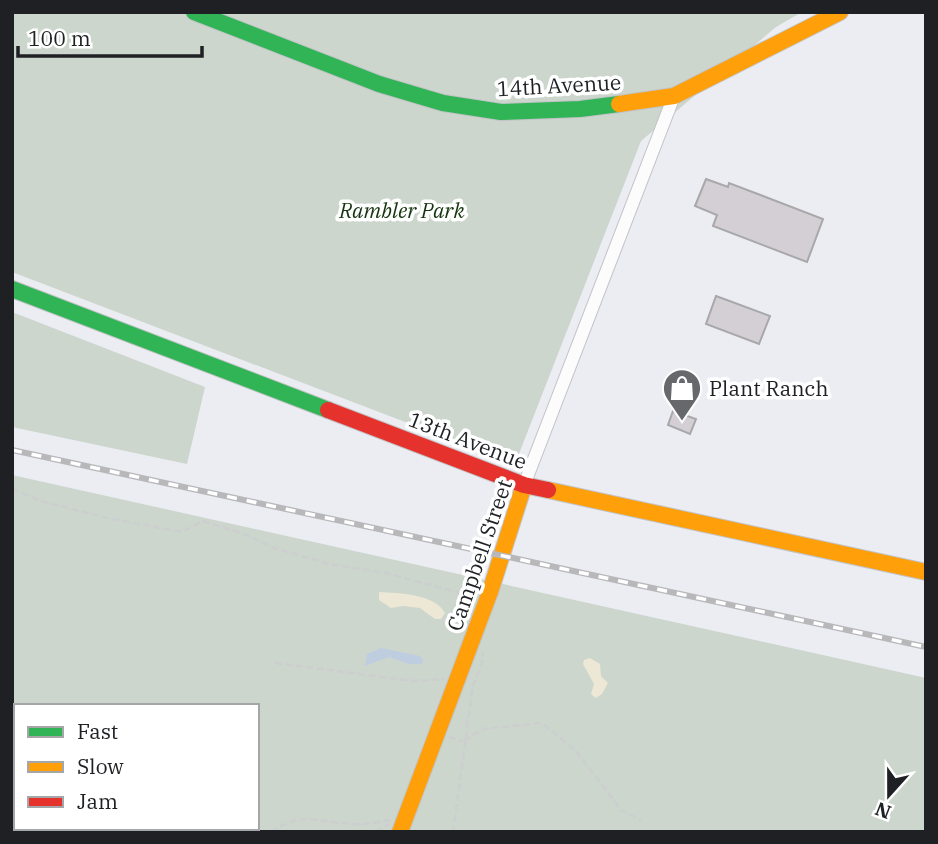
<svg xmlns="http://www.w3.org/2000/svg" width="938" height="844" font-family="'IBM Plex Serif',serif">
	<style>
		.green { fill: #ccd6cd; fill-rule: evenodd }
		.sand { fill: #ece8d5 }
		.water { fill: #bfcde0 }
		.building { fill: #d4cfd4; stroke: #a8a7aa; stroke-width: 2 }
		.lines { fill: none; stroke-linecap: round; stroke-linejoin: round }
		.street-casing { stroke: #c2c3c7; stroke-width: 14 }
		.fast-casing { stroke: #c2c3c7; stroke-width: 18 }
		.slow-casing { stroke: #c2c3c7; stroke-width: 18 }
		.jam-casing { stroke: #c2c3c7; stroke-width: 18 }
		.path { stroke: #cdcecf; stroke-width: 2.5; stroke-dasharray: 7 3.5; stroke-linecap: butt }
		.street { stroke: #fcfcfd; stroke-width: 12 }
		.fast { stroke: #30b455; stroke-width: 16 }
		.slow { stroke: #ff9f0a; stroke-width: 16 }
		.jam { stroke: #e5322d; stroke-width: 16 }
		.rail-casing { stroke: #b8b8ba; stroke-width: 6 }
		.rail { stroke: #fff; stroke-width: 3.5; stroke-dasharray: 10; stroke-linecap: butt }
		.labels { text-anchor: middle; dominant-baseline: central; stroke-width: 7; stroke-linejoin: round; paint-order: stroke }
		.street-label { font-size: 21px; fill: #1e2023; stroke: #fff }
		.park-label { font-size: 21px; font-style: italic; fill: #163510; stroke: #fff }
		.poi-label { font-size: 21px; fill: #1e2023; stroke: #fff; text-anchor: start }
	</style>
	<rect width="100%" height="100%" fill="#ebedf2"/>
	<!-- green -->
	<path class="green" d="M12,12H802L776,27L641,141L515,464L12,272Z
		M12,312L205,387L187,464L12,427Z
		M12,475L926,678V832H12ZM16,706H257V828H16Z"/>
	<!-- sand -->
	<path class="sand" d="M379,592C399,593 435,594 445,613L441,619H435L420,608L403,606L391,608L379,600Z
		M590,658L600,664L601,676L608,683L602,694L596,698L591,694L594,684L583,664L584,660Z"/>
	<!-- water -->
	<path class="water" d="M381,648L420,656L423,660L422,664H409L389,657L365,666L367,654Z"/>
	<!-- building -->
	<path class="building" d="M706,179L728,187L729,183L823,219L807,262L713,226L717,215L695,206Z
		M716,296L770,316L759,344L706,324Z
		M673,411L696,419L690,434L668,425Z"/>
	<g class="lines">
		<!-- street casing -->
		<g class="street-casing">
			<path id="street" d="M524,485L674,96"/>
		</g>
		<!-- fast casing -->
		<g class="fast-casing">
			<path id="fast" d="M194,12L379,84L443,103L501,112L580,109L619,104
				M12,289L328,410"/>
		</g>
		<!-- slow casing -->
		<g class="slow-casing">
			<path id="slow" d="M619,104L674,96L840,12
				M548,490L926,572
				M400,832L490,592L524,485"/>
		</g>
		<!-- jam casing -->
		<g class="jam-casing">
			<path id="jam" d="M328,410L524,485L548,490"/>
		</g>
		<!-- path -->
		<path class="path" d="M12,489L41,501L107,518L182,532L203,521L244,534L274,548L330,564L386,573L475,597
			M275,663L414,681L444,679
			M449,737L463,741
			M464,741L483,729L542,723L577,752L622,811L641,820
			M12,816L16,818
			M35,828L42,832
			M271,832C303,811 318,822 352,824C364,825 378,822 390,820
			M375,832L389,824
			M453,832L473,685L481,667L483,653"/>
		<!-- street -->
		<use href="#street" class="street"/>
		<!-- fast -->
		<use href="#fast" class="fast"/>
		<!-- slow -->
		<use href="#slow" class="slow"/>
		<!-- jam -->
		<use href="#jam" class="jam"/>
		<!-- rail casing -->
		<g class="rail-casing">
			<path id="rail" d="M12,450L926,647"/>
		</g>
		<!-- rail -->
		<use href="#rail" class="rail"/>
	</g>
	<!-- icons -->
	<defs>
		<g id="shop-pin" transform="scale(2.0125)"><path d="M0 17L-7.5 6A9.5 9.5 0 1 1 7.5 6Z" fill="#66686b" stroke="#fff"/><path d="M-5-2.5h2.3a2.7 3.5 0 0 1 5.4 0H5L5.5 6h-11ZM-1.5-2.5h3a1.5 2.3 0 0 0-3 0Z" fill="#fff"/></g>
	</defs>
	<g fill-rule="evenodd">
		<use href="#shop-pin" x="682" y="388"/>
	</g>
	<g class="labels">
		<!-- street labels -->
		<g class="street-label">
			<text transform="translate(559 85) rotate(-3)">14th Avenue</text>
			<text transform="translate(468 440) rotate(21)">13th Avenue</text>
			<text transform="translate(479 555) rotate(-71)">Campbell Street</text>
		</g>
		<!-- park labels -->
		<g class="park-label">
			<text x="402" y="210">Rambler Park</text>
		</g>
		<!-- poi labels -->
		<g class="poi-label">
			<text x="709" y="388">Plant Ranch</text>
		</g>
	</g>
	<!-- border -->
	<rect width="938" height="844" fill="none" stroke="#1e2023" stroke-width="28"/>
	<!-- legend -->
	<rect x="14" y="704" width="245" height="126" fill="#ffffff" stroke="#a5a6a7" stroke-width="2"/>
	<rect x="28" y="727" width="35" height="10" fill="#30b455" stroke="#a5a6a7" stroke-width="2"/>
	<text x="77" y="739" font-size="21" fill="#1e2023">Fast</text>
	<rect x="28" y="762" width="35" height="10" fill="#ff9f0a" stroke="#a5a6a7" stroke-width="2"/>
	<text x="77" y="774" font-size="21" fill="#1e2023">Slow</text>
	<rect x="28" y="797" width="35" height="10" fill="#e5322d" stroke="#a5a6a7" stroke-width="2"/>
	<text x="77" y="809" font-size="21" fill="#1e2023">Jam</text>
	<!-- north arrow -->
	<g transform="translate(889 795) rotate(201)" stroke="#ffffff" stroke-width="5" paint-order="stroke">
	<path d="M0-5L12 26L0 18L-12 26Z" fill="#1e2023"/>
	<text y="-10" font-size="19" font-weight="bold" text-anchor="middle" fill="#1e2023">N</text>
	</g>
	<!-- scale -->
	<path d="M18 46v10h184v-10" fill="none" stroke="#1e2023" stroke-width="3.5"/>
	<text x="28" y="46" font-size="21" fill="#1e2023" stroke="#ffffff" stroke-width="5" paint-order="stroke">100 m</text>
</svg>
